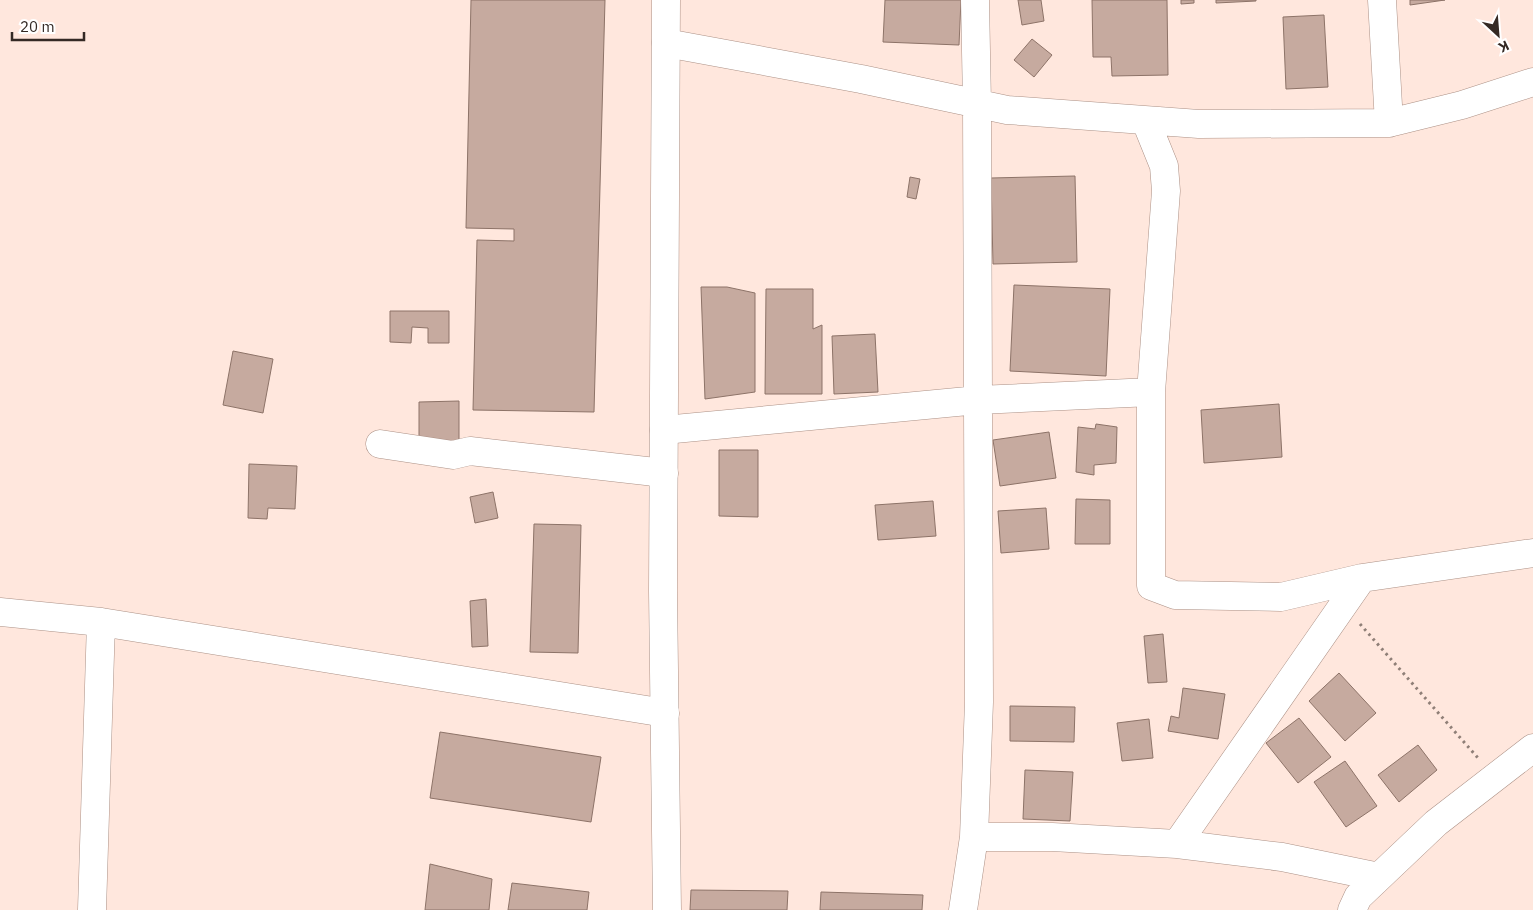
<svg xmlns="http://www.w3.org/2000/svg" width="1533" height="910" font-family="'IBM Plex Sans',sans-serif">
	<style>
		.building { fill: #c6aa9f; stroke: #8d7368 }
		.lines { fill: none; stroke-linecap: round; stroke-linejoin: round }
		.minor-casing { stroke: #ac9186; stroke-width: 29 }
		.tertiary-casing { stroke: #ac9186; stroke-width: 29 }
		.path { stroke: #8f7f77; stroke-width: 3; stroke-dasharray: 2.5 4; stroke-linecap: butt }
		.minor { stroke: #fff; stroke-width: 28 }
		.tertiary { stroke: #fff; stroke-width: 28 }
	</style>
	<rect width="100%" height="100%" fill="#ffe7dd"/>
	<!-- building -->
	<path class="building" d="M471,0H605L594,412L473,410L477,240L514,241V229L466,228Z
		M885,0H961L959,45L883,42Z
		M1018,0H1041L1044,21L1022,25Z
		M1092,0H1167L1168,75L1112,76L1111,57H1093Z
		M1181,0H1194V3L1181,4Z
		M1216,0H1256V1L1216,3Z
		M1410,0H1445L1410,5Z
		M1324,15L1328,87L1286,89L1283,17Z
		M1032,39L1052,55L1034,77L1014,60Z
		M1075,176L1077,262L993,264L991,178Z
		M910,177L920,179L916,199L907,197Z
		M1014,285L1110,289L1106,376L1010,371Z
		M701,287H727L755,293V392L705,399Z
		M766,289H813V329L822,325V394H765Z
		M390,311H449V343H428V328L412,327L411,343L390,342Z
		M875,334L878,392L834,394L832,336Z
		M233,351L273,359L263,413L223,405Z
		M459,401V442H419V402Z
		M1279,404L1282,457L1204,463L1201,410Z
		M1096,424L1117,427L1116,463L1094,465V475L1076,472L1078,427L1095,429Z
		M1049,432L1056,478L1000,486L993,440Z
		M719,450H758V517L719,516Z
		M249,464L297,466L295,509L268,508L267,519L248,518Z
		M493,492L498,518L475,523L470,497Z
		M1076,499L1110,500V544H1075Z
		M933,501L936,536L878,540L875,505Z
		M1046,508L1049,549L1001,553L998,511Z
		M534,524L581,525L578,653L530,652Z
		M486,599L488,646L472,647L470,601Z
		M1163,634L1167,682L1148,683L1144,636Z
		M1339,673L1376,713L1345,741L1309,701Z
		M1183,688L1225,694L1218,739L1168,731L1171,716L1179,718Z
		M1010,706L1075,707L1074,742L1010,741Z
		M1299,718L1331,757L1298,783L1266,743Z
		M1149,719L1153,758L1122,761L1117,723Z
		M440,732L601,757L591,822L430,798Z
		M1418,745L1437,770L1399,802L1378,775Z
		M1345,761L1377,806L1346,827L1314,782Z
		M1025,770L1073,772L1070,821L1023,819Z
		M430,864L492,879L489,910H425Z
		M512,883L589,892L587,910H508Z
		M691,890L788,891L787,910H690Z
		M821,892L923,895L922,910H820Z"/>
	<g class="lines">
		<!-- minor casing -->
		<g class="minor-casing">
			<path id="minor" d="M1382,0L1389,123
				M666,43L861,79L1007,110L1199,124L1389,123L1462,105L1533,82
				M1159,121L1147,124L1164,166L1166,191L1151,392V586L1175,595L1281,597L1362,578L1533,553
				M664,430L978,400L1151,392
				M380,444L453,455L470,451L664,473
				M0,612L101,622L92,910
				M101,622L665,713
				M974,837H1052L1177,844L1282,857L1379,877
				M1177,844L1362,578
				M963,910L974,837L979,702L977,103L975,0
				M1352,910L1358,897L1436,823L1533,748"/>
		</g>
		<!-- tertiary casing -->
		<g class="tertiary-casing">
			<path id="tertiary" d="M666,0L663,591L667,910"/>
		</g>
		<!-- path -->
		<path class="path" d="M1360,624L1478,758"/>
		<!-- minor -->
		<use href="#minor" class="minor"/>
		<!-- tertiary -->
		<use href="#tertiary" class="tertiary"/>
	</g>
	<!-- north arrow -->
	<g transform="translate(1498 35) rotate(154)" stroke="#ffffff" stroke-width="4" paint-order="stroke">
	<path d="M0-4L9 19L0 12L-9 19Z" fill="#342924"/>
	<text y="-8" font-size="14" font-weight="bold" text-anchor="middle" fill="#342924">K</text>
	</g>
	<!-- scale -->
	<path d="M12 32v8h72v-8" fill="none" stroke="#342924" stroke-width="2.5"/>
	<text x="20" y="32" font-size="15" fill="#342924" stroke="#ffffff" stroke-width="4" paint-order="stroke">20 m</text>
</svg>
